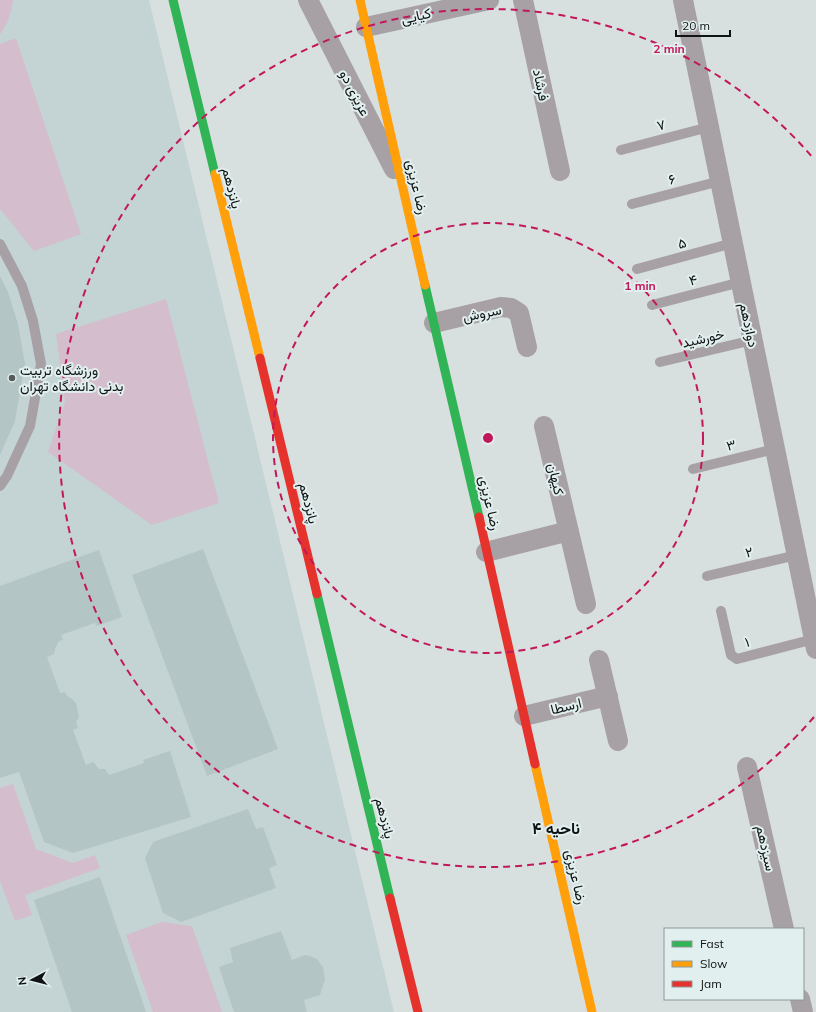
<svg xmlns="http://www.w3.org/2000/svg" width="816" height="1012" font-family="Mulish,Vazirmatn,sans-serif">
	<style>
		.built { fill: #c4d4d4 }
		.green { fill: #d4bdcd }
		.building { fill: #b3c5c5 }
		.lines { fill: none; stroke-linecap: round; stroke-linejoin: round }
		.lane { stroke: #a7a1a5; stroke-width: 10 }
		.street { stroke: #a7a1a5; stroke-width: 20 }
		.fast { stroke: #30b455; stroke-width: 9 }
		.slow { stroke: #ff9f0a; stroke-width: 9 }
		.jam { stroke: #e5322d; stroke-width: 9 }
		.ring { fill: none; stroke: #c2185b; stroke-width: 2; stroke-dasharray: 7 5 }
		.poi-dot { fill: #555a5a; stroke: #e2efef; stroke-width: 1.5 }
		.labels { text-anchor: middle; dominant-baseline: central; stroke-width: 4; stroke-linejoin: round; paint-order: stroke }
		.street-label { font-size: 14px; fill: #0f1313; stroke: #e2efef }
		.poi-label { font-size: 14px; fill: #0f1313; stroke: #e2efef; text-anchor: start }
		.quarter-label { font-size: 16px; font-weight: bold; fill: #0f1313; stroke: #e2efef }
		.centre { fill: #c2185b; stroke: #e2efef; stroke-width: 2 }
		.ring-label { font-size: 12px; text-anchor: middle; font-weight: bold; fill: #c2185b; stroke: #e2efef; stroke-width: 4; stroke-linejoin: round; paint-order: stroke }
	</style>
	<rect width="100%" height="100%" fill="#d8dfdf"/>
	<!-- built -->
	<path class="built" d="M0,0H149L394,1012H0Z"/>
	<!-- green -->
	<path class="green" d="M0,0H13C12,11 7,26 0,34Z
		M16,38L81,234L34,251L0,209V44Z
		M166,299L219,503L152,525L48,452L65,403L56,334Z
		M13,784L36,849L73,863L95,855L100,868L25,895L32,915L15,921L0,881V788Z
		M162,922L192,926L222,1012H153L126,935Z"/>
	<!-- building -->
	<path class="building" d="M0,276L8,292L18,324L25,364L15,421L0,455Z
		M203,549L278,749L207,776L132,575Z
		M99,550L122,617L97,626L95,623L61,635L63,640L59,641L55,649L54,654L47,657L60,693L65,692L67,696L71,698L76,703L79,717L76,722L78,728L73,730L86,765L93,762L99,769H105L109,775L144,763L143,760L170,751L191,817L73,853L44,842L19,772L0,778V586Z
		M248,809L256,829L263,827L277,865L269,868L276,888L181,922L163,913L145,858L153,842Z
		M100,877L146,1012H72L34,900Z
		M281,931L292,960L305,955L310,956L317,959L323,967L325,979L320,995L304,1000L307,1012H234L219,967L233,962L230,948Z"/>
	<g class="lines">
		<!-- lane -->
		<path class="lane" d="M621,150L709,127
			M632,204L720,181
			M0,244L22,286L33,321L41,364L30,426L7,476L0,486
			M637,269L733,243
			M652,305L741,282
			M660,362L753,340
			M693,469L775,449
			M707,576L797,555
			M721,611L731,655L737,659L814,639"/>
		<!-- street -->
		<path class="street" d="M308,0L394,169
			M523,0L560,171
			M683,0L816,649
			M366,27L489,0
			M434,323L501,307L511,308L519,313L527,347
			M544,426L586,604
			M486,552L569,531
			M599,660L618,741
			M524,716L608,696
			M747,767L784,929
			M800,999L803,1012"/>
		<!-- fast -->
		<path class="fast" d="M173,0L215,174
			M425,285L479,517
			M317,594L390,898"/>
		<!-- slow -->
		<path class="slow" d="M360,0L425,285
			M215,174L260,358
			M535,764L592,1012"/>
		<!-- jam -->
		<path class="jam" d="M260,358L317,594
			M479,517L535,764
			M390,898L418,1012"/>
	</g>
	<!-- distance rings -->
	<g class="ring">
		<circle cx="488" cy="438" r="215"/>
		<path d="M814 717A429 429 0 1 1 814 159"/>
	</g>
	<!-- markers -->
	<circle class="poi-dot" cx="12" cy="378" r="4"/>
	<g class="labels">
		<!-- street labels -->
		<g class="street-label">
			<text transform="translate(416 16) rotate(-13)">کیایی</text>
			<text transform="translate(541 85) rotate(78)">فرشاد</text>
			<text transform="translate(355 93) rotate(63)">عزیزی دو</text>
			<text transform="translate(661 125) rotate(-14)">۷</text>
			<text transform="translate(672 179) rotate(-15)">۶</text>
			<text transform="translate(417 187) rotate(77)">رضا عزیزی</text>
			<text transform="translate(232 188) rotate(76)">پانزدهم</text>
			<text transform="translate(682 243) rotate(-15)">۵</text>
			<text transform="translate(693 280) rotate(-15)">۴</text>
			<text transform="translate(482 313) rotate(-11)">سروش</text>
			<text transform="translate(749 325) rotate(78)">دوازدهم</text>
			<text transform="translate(703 338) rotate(-13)">خورشید</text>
			<text transform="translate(731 445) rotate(-14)">۳</text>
			<text transform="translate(556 479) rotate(77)">کیهان</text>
			<text transform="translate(309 503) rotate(76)">پانزدهم</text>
			<text transform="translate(490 503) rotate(77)">رضا عزیزی</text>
			<text transform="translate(749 552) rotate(-13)">۲</text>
			<text transform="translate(747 642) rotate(-14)">۱</text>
			<text transform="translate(566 706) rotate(-14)">ارسطا</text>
			<text transform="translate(385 818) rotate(76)">پانزدهم</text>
			<text transform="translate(766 848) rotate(77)">سیزدهم</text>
			<text transform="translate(576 877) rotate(77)">رضا عزیزی</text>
		</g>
		<!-- poi labels -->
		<g class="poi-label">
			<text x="20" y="370">ورزشگاه تربیت<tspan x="20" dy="16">بدنی دانشگاه تهران</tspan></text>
		</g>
		<!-- quarter labels -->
		<g class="quarter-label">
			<text x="556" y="828">ناحیه ۴</text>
		</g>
	</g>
	<circle cx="488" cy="438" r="6" class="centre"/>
	<g class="ring-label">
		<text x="669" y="53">2 min</text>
		<text x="640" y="290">1 min</text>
	</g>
	<!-- legend -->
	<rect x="664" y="928" width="140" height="72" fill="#e2efef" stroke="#8e9797"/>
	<rect x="672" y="941" width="20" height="6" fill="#30b455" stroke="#8e9797"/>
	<text x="700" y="948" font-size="12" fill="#0f1313">Fast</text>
	<rect x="672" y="961" width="20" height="6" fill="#ff9f0a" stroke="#8e9797"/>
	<text x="700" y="968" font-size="12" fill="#0f1313">Slow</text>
	<rect x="672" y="981" width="20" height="6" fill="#e5322d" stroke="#8e9797"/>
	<text x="700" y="988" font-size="12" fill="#0f1313">Jam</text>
	<!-- north arrow -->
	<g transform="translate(32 980) rotate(263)" stroke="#e2efef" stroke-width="3" paint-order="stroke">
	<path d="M0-3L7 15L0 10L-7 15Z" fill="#0f1313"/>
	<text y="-6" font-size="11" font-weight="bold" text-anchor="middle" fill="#0f1313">N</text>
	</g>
	<!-- scale -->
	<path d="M676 30v6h54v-6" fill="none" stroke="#0f1313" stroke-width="2"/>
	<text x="682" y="30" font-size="12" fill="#0f1313" stroke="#e2efef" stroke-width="3" paint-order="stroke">20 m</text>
</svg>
